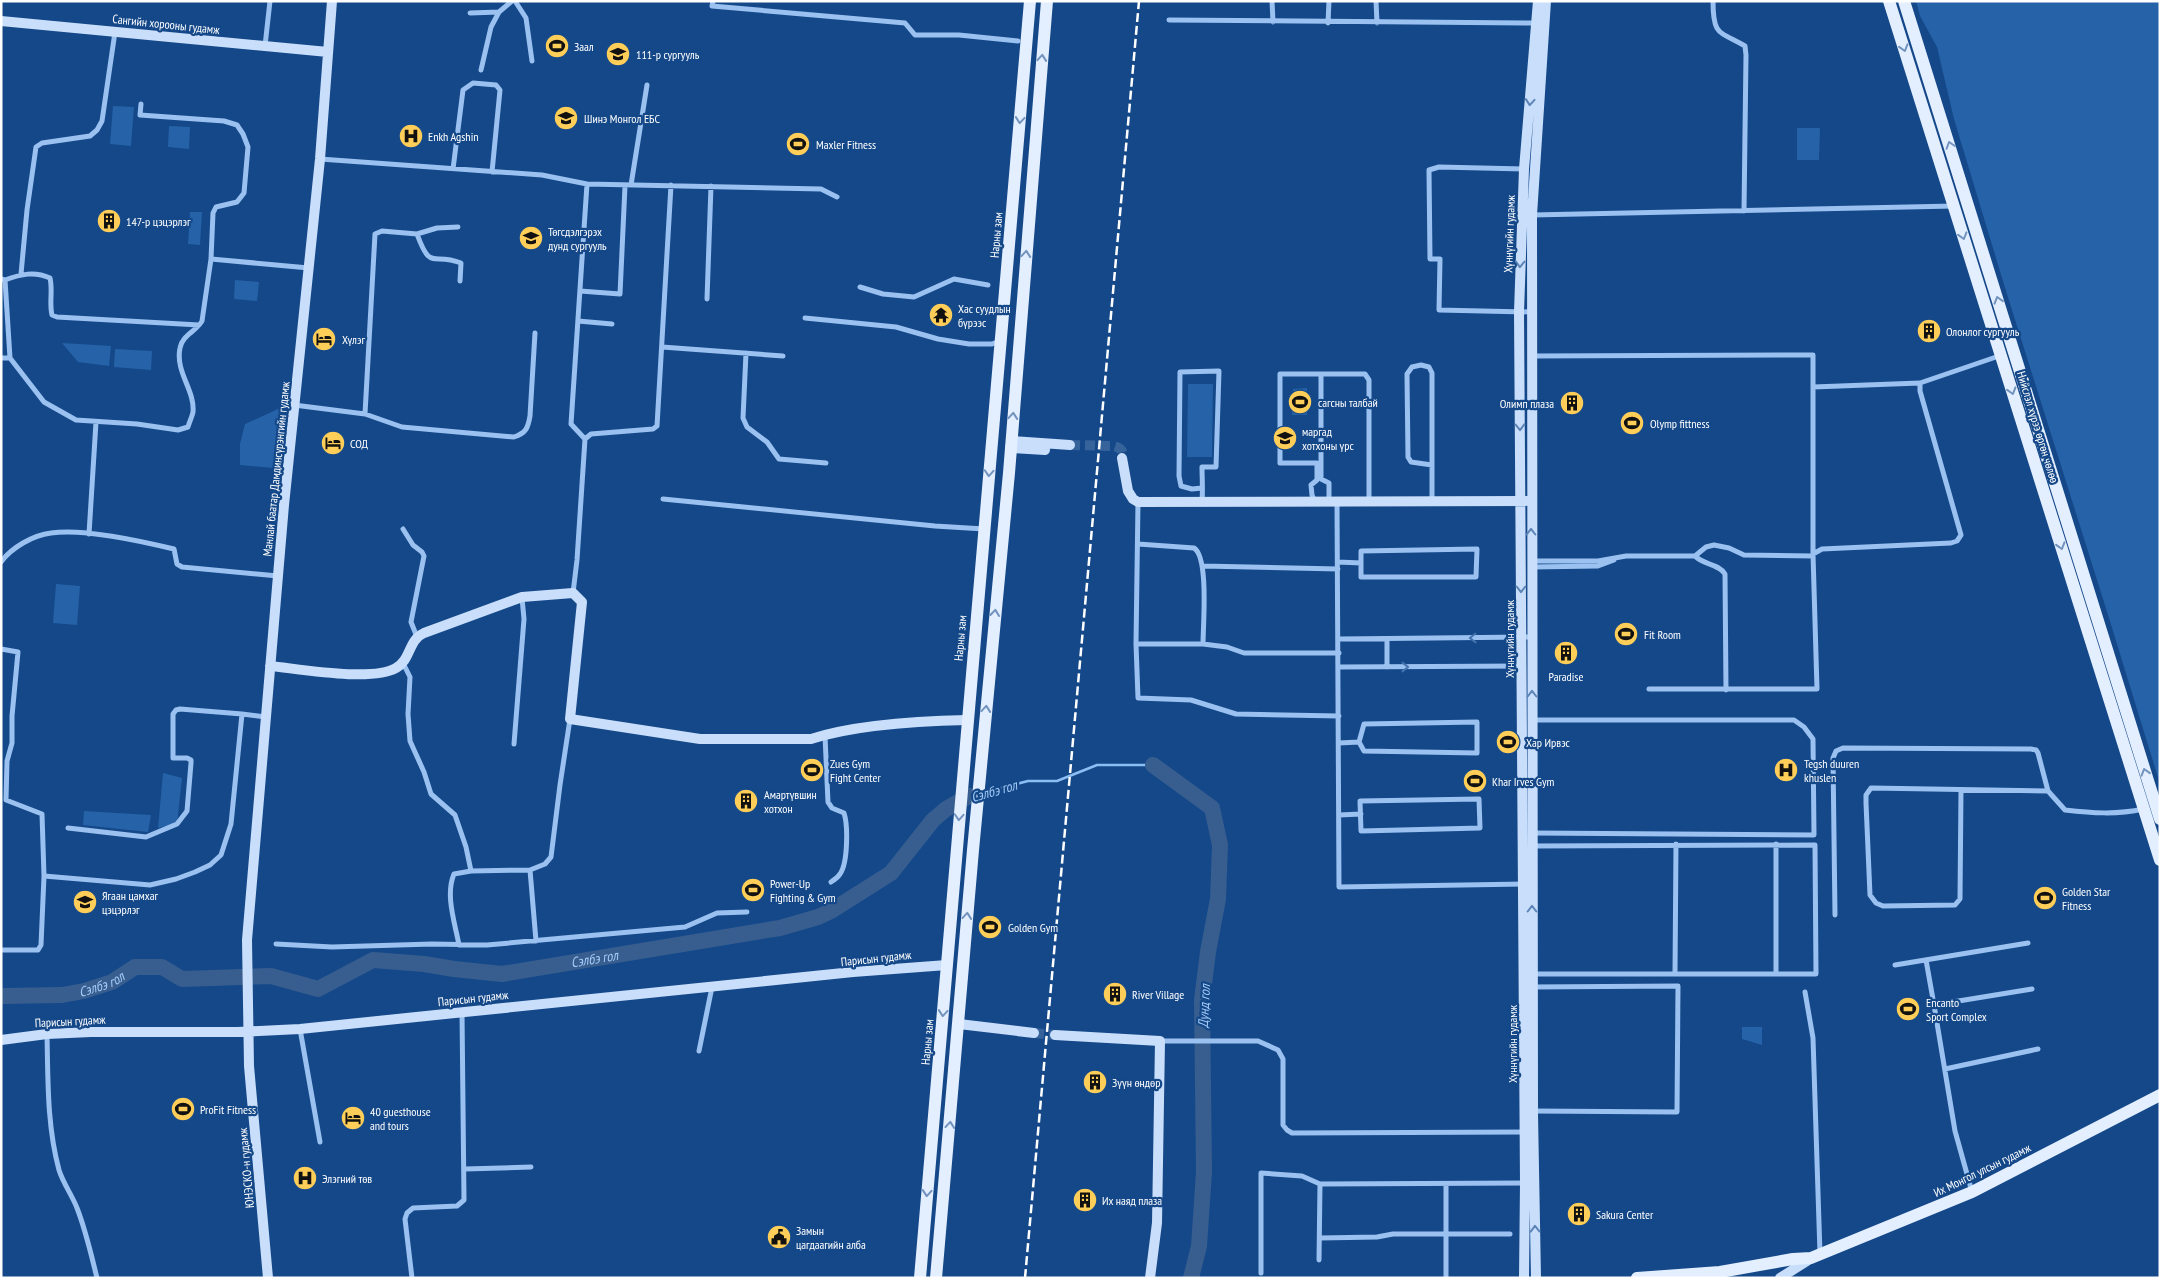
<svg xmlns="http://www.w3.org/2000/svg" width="2161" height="1279" font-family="'PT Sans Narrow',sans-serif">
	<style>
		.green { fill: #2662a8 }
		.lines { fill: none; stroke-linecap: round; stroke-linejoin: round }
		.stream { stroke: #8cbdf3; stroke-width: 2.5 }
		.river { stroke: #375e8f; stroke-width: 16 }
		.secondary-tunnel { stroke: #37639b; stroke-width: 10; stroke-dasharray: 10 5; stroke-linecap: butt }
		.street { stroke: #9ac1f0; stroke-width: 5 }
		.secondary { stroke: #c8defb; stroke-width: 10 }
		.primary { stroke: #e3eeff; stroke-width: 12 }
		.rail { stroke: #fff; stroke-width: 2.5; stroke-dasharray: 9 4; stroke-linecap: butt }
		.oneway { stroke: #7193be }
		.oneway2 { stroke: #5c84b7 }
		.oneway3 { stroke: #4372ad }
		.labels { text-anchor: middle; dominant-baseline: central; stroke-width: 4.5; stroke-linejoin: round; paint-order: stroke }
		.street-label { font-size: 12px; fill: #fff; stroke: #144889 }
		.poi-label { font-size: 12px; fill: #fff; stroke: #144889; text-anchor: start }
		.water-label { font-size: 14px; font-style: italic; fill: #a6ccf7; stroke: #144889 }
	</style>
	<rect width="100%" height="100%" fill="#144889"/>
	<!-- green -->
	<path class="green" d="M1916,1H2160V784L2109,618L2006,291L1954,119L1937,47L1920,16Z
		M113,106L134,107L131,146L110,144Z
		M169,126L190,127L189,149L168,147Z
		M1797,128H1820L1819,160H1797Z
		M190,212H202L200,245L188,244Z
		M235,280L259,282L257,301L234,299Z
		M62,343L111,346L109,366L78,362Z
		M115,349L152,351L151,370L114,367Z
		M1188,384H1213L1212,457H1187Z
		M1307,388V415H1292L1293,389Z
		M280,408L274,468L240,465V444L245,424Z
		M56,584L80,586L77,625L53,623Z
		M163,773L182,778L177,824L158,828Z
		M84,811L151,815L148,832L83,825Z
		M1742,1027H1762V1045L1742,1039Z"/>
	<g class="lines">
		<!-- stream -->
		<path class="stream" d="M982,793L1028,781H1057L1097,765H1153"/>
		<!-- river -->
		<g class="river">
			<path d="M1153,765L1212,808L1220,845L1218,899L1208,952L1202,1000L1204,1172L1199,1246L1191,1278"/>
			<path id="s1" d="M1,996L62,995L84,991L112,982L135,967H162L182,979L271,976L318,989L373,960L424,964L454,969L502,974L780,928L818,917L831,911L891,873L933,820L946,809L969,796"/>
		</g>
		<!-- secondary-tunnel -->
		<path class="secondary-tunnel" d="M1070,445L1114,446C1121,448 1124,451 1122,458
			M1034,1033L1055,1035"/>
		<!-- street -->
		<path class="street" d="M515,1L526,18L532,61
			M713,1L712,6L905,23L915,35H959L1018,41
			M1272,1L1273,22
			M1376,1L1377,23
			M1713,1C1713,36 1719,31 1745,46L1746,55L1744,211
			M470,13L499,12
			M1169,20L1536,23
			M1328,23L1329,1
			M265,46L270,1
			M481,70L491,27L499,12L512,1
			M141,104L140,115L224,121L237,125L243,134L248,147L244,193L237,202L216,207L213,213L211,259L309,268
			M320,159L542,175L587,184L821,189L837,197
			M453,169L463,90L473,83L496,85L500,90L492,172
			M1524,169L1439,167L1429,170L1430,259H1440L1439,310L1531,312
			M631,185L647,85
			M1532,215L1954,206
			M417,234C431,272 432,252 461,263L460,281
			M21,274L27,210L36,147L42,143L90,136L97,130L102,121L115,32
			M1,279L5,280L10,358L44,402L76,420L137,424L178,430L188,427C189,423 192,417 193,412C195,390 175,372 180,348C182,335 197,331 202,321L211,259
			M5,280C21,274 35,271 50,278C53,291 49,303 52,315L57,317L199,325
			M860,287L883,294L914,297L954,279L988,285
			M580,291L620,294L625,186
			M707,299L711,186
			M805,318L896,327L938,339L969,344H992L1000,341
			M578,321L612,324
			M662,347L783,356
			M746,353L743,418L747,427L767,442L779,459L826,463
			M1531,356L1813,355V554L1817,689H1649
			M1,358H10
			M1321,374H1365L1369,380V500
			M1813,387L1920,383
			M294,405L365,414L402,427L514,437C526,433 528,428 530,416L535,333
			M365,414L375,234L382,231L417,234L437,228L458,227
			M585,439L571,424L587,184
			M1432,465L1411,462L1408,457L1407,374L1412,367L1421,365L1429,367L1432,373V501
			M663,499L935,526L984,529
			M1314,500L1312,495L1311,485L1317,480V463H1280V374H1321V479L1329,483V500
			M1202,501C1203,490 1202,478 1202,467H1216L1219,371L1180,372L1179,476L1181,486L1192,489L1202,488
			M1337,501L1339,887L1525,884
			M1138,502L1136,644H1203L1227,647L1244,653H1339
			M403,529L413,545L422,552L424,556L411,622L417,637
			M89,534L96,422
			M1138,544L1194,548C1209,557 1203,626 1203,644
			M1477,549L1476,577H1361V551Z
			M1813,554L1822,549L1951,543L1957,541L1961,535L1920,391V383L1999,356
			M1695,556C1703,565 1718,563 1725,574L1726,690
			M1532,561H1598L1626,556H1695L1706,547L1714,545L1729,548L1744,555L1813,556
			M1,562C11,548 33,535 51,533C83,528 141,541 174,549L177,564L182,567L278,576
			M1338,562L1361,563
			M1203,566L1338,569
			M1532,567L1598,566L1614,560
			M573,593L577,560L585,439L591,434L653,429L657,426L671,185
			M1339,639L1532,637
			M1387,639V667
			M1136,644L1138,698L1191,700L1236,714L1339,716
			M1,649L18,652L12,716V743L7,761L6,800L42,814L44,876
			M403,663L410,677L408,714L410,741L424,772L431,794L455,815L466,847L471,871L454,874C445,895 455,923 459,945
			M1339,667L1521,666
			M1532,720H1794L1804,727L1813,739L1814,835L1533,833
			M1477,722V753L1364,751L1359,742L1364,724Z
			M825,736L828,802L832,808L844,813C848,825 848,863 840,874C838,877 834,880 831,882
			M1339,743L1359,742
			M514,744L524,619L522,598
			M1961,790L1960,899L1955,905L1883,906L1876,903L1870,895L1866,803V795L1871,788L2048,791L2065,810C2091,813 2117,815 2143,809
			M1479,799L1480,828L1361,831L1360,801Z
			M1339,815L1361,814
			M68,828L146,837L177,824L187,811L191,763V760L187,758H173V714L176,710L180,709L242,714
			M1776,844V974
			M1533,846L1815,845L1816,974H1533
			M471,871L530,870
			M1835,915L1833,758L1836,751L1843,748L2031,749L2036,750L2038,753L2048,791
			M536,941L530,870L545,864L551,857L560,785L570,719
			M276,944L332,947L432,944L487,945L685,927L717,913L747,912
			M1,950H38L41,945L44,876L150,885L176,879L195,872L210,865L221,855L231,824L242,714L266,717
			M1926,960L1934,1005
			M1895,965L2028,943
			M1675,973L1676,844
			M1532,987L1678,986L1677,1112L1533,1111
			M1805,992L1813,1038L1820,1254
			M300,1029L320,1142
			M47,1034C48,1080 47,1126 59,1170C63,1183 72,1195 77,1208C86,1231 91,1254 97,1278
			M1160,1041H1258L1278,1050L1283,1059V1125L1287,1130L1292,1133L1524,1132
			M699,1051L712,987
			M1945,1069L2038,1049
			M465,1169L531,1167
			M1446,1184V1278
			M1972,1192L1955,1131L1934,1005L2032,989
			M1320,1238L1377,1237L1393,1234H1510
			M1319,1260L1320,1184
			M1261,1273V1173L1302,1176L1320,1184L1525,1183
			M412,1278L405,1219L407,1213L413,1208L457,1206L464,1200L462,1012"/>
		<!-- secondary -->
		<path class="secondary" d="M1,21L328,52
			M1011,441L1070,445
			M1010,448L1045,450
			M1122,458L1128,491L1133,499L1138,502L1526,501
			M270,666C300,669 372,682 396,668C411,660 408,640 424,633L522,597L573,593L582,602L570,719L700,739H811C854,725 921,721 967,720
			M959,1024L1034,1033
			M1055,1035L1160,1041L1157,1223L1150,1278
			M1,1040L47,1034L91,1032H238L300,1029L853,972L947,965
			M268,1278L249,1066L247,940L284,505L320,159L332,1
			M1524,1278L1525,1183L1519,312L1524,169L1538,1
			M1536,1278L1533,1114L1532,215L1546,1
			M1780,1278L1810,1259"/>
		<!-- primary -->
		<path class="primary" d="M1889,1L2160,860
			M1904,1L2160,819
			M920,1278L1030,1
			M936,1278L973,850L1009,473L1047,1
			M1637,1278L1720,1272L1793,1259L1811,1258L1972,1192L2160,1095"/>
		<!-- rail -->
		<path class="rail" d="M1025,1278L1139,1"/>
	</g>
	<!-- one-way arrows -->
	<defs><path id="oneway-chevron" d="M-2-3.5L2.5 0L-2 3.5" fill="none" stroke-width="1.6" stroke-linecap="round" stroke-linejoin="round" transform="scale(1.25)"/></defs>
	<g class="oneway">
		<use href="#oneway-chevron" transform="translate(1904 48) rotate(73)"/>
		<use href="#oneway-chevron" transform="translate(1042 58) rotate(-85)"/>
		<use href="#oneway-chevron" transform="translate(1020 120) rotate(95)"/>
		<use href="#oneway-chevron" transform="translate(1950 145) rotate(-108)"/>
		<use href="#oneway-chevron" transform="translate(1963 236) rotate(73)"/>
		<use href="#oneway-chevron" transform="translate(1026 254) rotate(-85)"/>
		<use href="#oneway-chevron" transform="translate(1998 300) rotate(-107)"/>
		<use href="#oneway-chevron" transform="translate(2012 391) rotate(73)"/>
		<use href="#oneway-chevron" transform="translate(1013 416) rotate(-85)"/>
		<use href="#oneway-chevron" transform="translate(989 473) rotate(94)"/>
		<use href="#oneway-chevron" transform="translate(2061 546) rotate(73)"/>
		<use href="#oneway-chevron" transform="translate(995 613) rotate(-84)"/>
		<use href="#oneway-chevron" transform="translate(986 709) rotate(-85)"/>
		<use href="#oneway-chevron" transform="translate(2145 772) rotate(-107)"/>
		<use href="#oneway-chevron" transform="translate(959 817) rotate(94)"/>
		<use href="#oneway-chevron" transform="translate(967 916) rotate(-85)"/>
		<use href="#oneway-chevron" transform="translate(943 1013) rotate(95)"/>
		<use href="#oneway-chevron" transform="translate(950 1125) rotate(-85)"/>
		<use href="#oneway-chevron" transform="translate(927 1193) rotate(95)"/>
	</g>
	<g class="oneway2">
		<use href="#oneway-chevron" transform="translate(1530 102) rotate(95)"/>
		<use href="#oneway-chevron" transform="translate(1520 264) rotate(92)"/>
		<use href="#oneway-chevron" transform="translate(1520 427) rotate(89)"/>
		<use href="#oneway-chevron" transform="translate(1531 532) rotate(-90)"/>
		<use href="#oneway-chevron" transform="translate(1521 589) rotate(90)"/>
		<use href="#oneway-chevron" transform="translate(1532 694) rotate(-90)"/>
		<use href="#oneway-chevron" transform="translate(1532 909) rotate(-90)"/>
		<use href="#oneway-chevron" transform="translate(1535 1229) rotate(-91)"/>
	</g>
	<g class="oneway3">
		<use href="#oneway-chevron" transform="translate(1473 638) rotate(179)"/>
		<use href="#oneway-chevron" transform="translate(1405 667)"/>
	</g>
	<!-- icons -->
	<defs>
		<g id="stadium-disc" transform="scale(1.25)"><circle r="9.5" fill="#ffce59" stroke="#144889"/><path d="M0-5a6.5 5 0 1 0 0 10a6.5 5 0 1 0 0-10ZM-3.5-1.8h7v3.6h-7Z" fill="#111"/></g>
		<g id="school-disc" transform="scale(1.25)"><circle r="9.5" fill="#ffce59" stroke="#144889"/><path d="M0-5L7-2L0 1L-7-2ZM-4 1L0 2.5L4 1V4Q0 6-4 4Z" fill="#111"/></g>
		<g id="hospital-disc" transform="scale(1.25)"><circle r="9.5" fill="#ffce59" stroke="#144889"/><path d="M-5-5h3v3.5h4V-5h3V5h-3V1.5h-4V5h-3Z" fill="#111"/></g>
		<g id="building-disc" transform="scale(1.25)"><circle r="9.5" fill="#ffce59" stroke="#144889"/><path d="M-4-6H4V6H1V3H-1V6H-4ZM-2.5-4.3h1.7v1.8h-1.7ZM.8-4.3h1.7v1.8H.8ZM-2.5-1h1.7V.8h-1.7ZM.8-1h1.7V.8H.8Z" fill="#111"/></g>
		<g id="temple-disc" transform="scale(1.25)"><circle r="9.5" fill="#ffce59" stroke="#144889"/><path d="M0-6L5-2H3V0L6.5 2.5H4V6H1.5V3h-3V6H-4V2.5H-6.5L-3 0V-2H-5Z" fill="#111"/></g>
		<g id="hotel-disc" transform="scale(1.25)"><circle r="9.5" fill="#ffce59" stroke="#144889"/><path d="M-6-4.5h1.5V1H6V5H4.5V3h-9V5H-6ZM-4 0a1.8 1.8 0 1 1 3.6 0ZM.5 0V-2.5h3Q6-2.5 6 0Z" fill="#111"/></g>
		<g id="civic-disc" transform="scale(1.25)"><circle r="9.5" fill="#ffce59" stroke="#144889"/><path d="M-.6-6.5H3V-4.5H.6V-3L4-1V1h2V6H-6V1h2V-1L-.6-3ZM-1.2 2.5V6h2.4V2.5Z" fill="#111"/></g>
	</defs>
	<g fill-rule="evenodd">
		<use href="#stadium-disc" x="557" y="46"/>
		<use href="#school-disc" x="618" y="54"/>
		<use href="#school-disc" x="566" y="118"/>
		<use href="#hospital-disc" x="411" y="136"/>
		<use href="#stadium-disc" x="798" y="144"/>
		<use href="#building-disc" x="109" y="221"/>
		<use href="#school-disc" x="531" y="238"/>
		<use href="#temple-disc" x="941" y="315"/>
		<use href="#building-disc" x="1929" y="331"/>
		<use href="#hotel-disc" x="324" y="339"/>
		<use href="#stadium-disc" x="1300" y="402"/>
		<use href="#building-disc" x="1572" y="403"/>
		<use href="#stadium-disc" x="1632" y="423"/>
		<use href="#school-disc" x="1285" y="438"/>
		<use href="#hotel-disc" x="333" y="443"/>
		<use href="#stadium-disc" x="1626" y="634"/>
		<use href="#building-disc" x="1566" y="653"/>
		<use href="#stadium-disc" x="1508" y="742"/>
		<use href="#stadium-disc" x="812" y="770"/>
		<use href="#hospital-disc" x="1786" y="770"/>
		<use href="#stadium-disc" x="1475" y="781"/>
		<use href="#building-disc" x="746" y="801"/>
		<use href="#stadium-disc" x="753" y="890"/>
		<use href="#stadium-disc" x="2045" y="898"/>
		<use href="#school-disc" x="85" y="902"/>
		<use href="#stadium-disc" x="990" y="927"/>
		<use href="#building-disc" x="1115" y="994"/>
		<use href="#stadium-disc" x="1908" y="1009"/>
		<use href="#building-disc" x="1095" y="1082"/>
		<use href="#stadium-disc" x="183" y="1109"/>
		<use href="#hotel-disc" x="353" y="1118"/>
		<use href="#hospital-disc" x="305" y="1178"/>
		<use href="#building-disc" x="1085" y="1200"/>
		<use href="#building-disc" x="1579" y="1214"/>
		<use href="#civic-disc" x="779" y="1237"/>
	</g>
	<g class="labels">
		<!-- street labels -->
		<g class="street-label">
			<text transform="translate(166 24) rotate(6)">Сангийн хорооны гудамж</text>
			<text transform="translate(1509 234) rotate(-88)">Хүннүгийн гудамж</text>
			<text transform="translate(996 235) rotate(-85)">Нарны зам</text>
			<text transform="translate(2038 427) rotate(73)">Нийслэл хүрээ өргөн чөлөө</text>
			<text transform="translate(276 469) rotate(-84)">Манлай баатар Дамдинсүрэнгийн гудамж</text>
			<text transform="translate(960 638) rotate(-85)">Нарны зам</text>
			<text transform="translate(1509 639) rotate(-90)">Хүннүгийн гудамж</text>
			<text transform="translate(876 958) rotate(-6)">Парисын гудамж</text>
			<text transform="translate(473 998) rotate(-6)">Парисын гудамж</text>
			<text transform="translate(70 1021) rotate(-3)">Парисын гудамж</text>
			<text transform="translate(927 1042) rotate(-85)">Нарны зам</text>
			<text transform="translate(1512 1044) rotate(-90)">Хүннүгийн гудамж</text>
			<text transform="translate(246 1168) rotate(-95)">ЮНЭСКО-н гудамж</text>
			<text transform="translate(1982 1170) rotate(-26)">Их Монгол улсын гудамж</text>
		</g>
		<!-- poi labels -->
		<g class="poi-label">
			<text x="574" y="46">Заал</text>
			<text x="636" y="54">111-р сургууль</text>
			<text x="584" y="118">Шинэ Монгол ЕБС</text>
			<text x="428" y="136">Enkh Agshin</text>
			<text x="816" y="144">Maxler Fitness</text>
			<text x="126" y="221">147-р цэцэрлэг</text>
			<text x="548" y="231">Төгсдэлгэрэх<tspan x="548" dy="14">дунд сургууль</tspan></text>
			<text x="958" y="308">Хас суудлын<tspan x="958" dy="14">бүрээс</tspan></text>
			<text x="1946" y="331">Олонлог сургууль</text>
			<text x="342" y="339">Хүлэг</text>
			<text x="1318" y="402">сагсны талбай</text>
			<text x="1554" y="403" text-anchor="end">Олимп плаза</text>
			<text x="1650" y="423">Olymp fittness</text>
			<text x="1302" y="431">маргад<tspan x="1302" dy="14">хотхоны үрс</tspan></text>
			<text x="350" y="443">СОД</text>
			<text x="1644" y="634">Fit Room</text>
			<text x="1566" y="676" text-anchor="middle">Paradise</text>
			<text x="1526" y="742">Хар Ирвэс</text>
			<text x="830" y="763">Zues Gym<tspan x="830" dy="14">Fight Center</tspan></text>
			<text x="1804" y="763">Tegsh duuren<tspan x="1804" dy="14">khuslen</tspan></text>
			<text x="1492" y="781">Khar Irves Gym</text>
			<text x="764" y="794">Амартүвшин<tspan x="764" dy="14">хотхон</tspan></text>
			<text x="770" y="883">Power-Up<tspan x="770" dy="14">Fighting &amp; Gym</tspan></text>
			<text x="2062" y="891">Golden Star<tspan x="2062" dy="14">Fitness</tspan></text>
			<text x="102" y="895">Ягаан цамхаг<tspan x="102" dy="14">цэцэрлэг</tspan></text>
			<text x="1008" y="927">Golden Gym</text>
			<text x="1132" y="994">River Village</text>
			<text x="1926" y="1002">Encanto<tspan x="1926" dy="14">Sport Complex</tspan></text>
			<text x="1112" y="1082">Зүүн өндөр</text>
			<text x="200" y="1109">ProFit Fitness</text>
			<text x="370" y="1111">40 guesthouse<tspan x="370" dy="14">and tours</tspan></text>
			<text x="322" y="1178">Элэгний төв</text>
			<text x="1102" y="1200">Их наяд плаза</text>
			<text x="1596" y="1214">Sakura Center</text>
			<text x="796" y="1230">Замын<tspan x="796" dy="14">цагдаагийн алба</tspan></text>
		</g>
		<!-- water labels -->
		<g class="water-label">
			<text transform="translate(994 791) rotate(-16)">Сэлбэ гол</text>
			<text stroke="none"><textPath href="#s1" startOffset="614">Сэлбэ гол</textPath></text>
			<text stroke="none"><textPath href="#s1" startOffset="102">Сэлбэ гол</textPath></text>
			<text transform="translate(1204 1006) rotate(-87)">Дунд гол</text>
		</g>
	</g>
	<!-- border -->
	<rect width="2161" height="1279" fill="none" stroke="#ffffff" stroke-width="5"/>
</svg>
